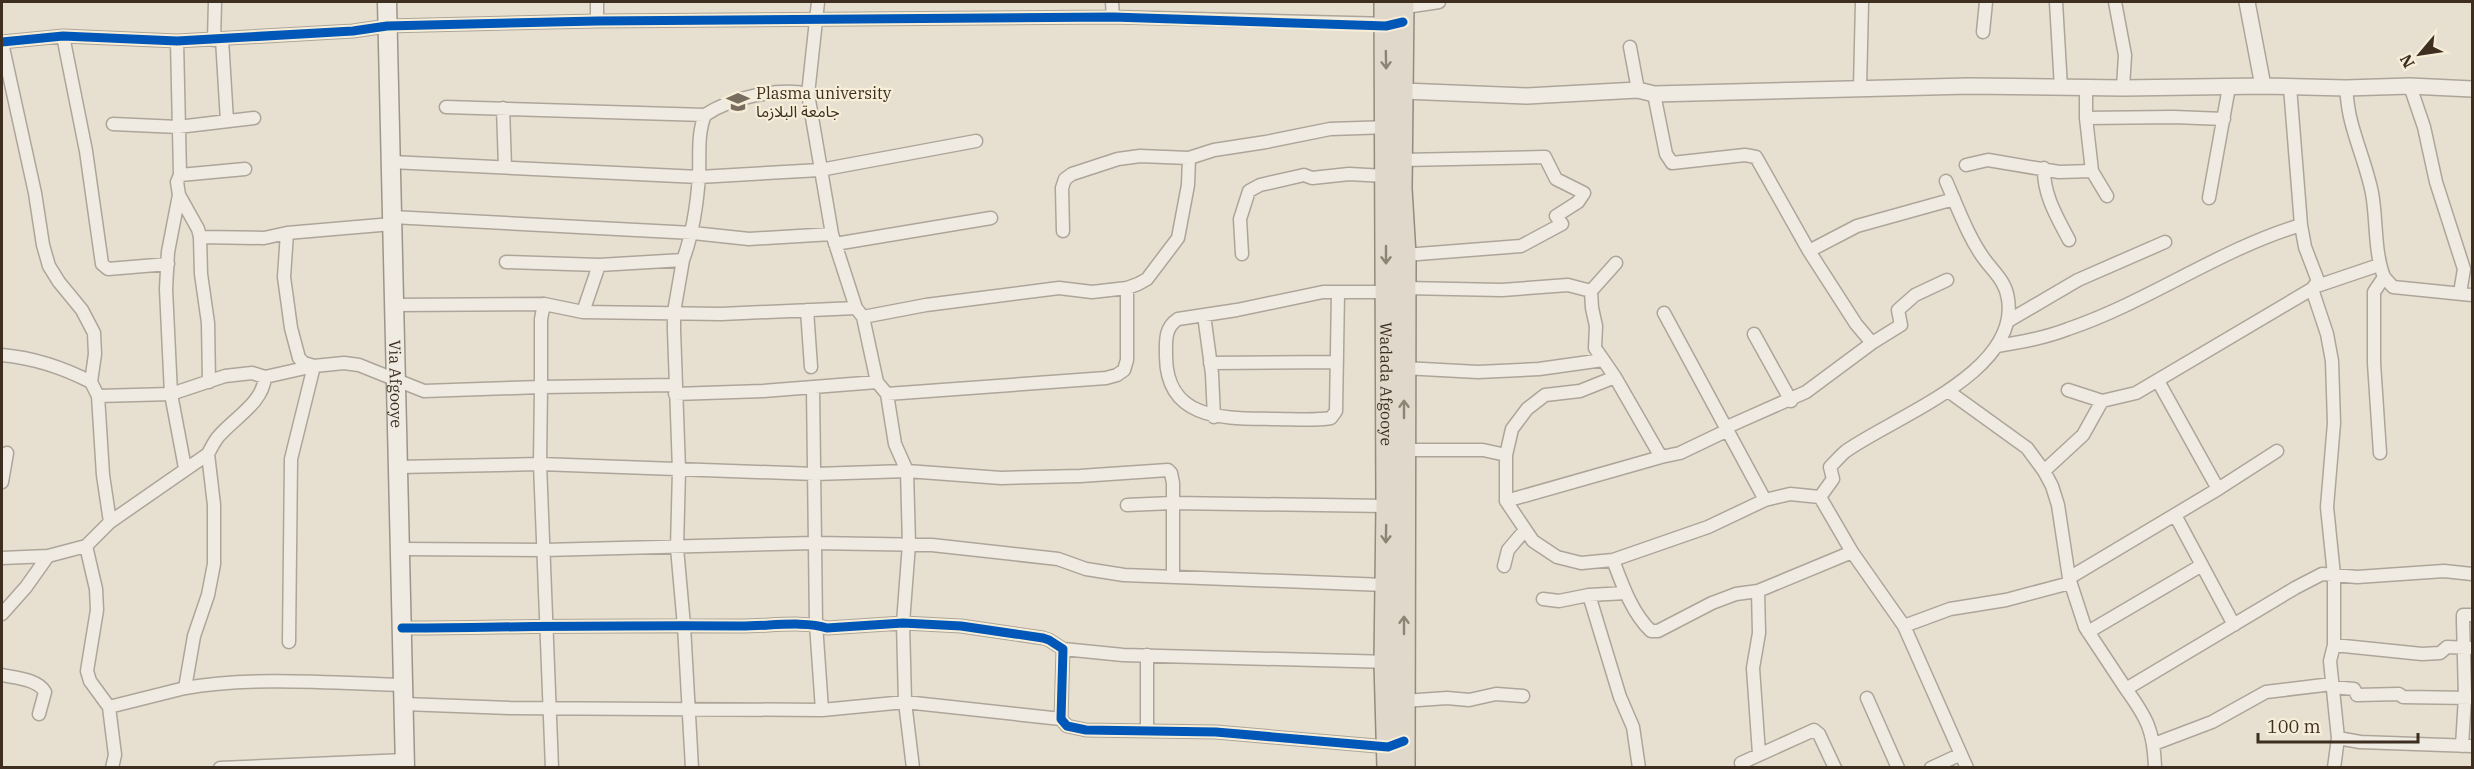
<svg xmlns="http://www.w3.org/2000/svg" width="2474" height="769" font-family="'IBM Plex Serif','Noto Sans Arabic',serif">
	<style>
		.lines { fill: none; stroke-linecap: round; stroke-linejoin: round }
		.minor-casing { stroke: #ada599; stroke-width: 15 }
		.tertiary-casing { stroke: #ada599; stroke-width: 18 }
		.secondary-casing { stroke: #9c958a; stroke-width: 21 }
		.trunk-casing { stroke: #928b80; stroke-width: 24 }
		.minor { stroke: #efebe3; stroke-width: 12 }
		.tertiary { stroke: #efebe3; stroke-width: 15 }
		.secondary { stroke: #efebe3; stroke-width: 18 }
		.trunk { stroke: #e0d9cb; stroke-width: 21 }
		.cycleway-casing { stroke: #f7eed8; stroke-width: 13 }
		.cycleway { stroke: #0057b8; stroke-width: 9 }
		.oneway { stroke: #8e8476 }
		.labels { text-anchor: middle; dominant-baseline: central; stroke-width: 4.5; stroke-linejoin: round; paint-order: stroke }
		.poi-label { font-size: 16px; fill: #3d2e20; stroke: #f7eed8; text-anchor: start }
		.street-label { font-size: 16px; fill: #3d2e20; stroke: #f7eed8 }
	</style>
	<rect width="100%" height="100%" fill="#e7e0d1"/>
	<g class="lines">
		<!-- minor casing -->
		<g class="minor-casing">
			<path id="minor" d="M818,2L808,94L832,234L856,308L863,317L877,382L887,394L895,444L907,471L909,544L903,623L905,702L913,768
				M1112,2L1113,17
				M2056,2L2061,88
				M2115,2L2125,55L2123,88
				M1399,8L1439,2
				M597,21V2
				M1983,32L1986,2
				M63,36L86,151L102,264L108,269L168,264
				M222,39L227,121
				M214,40L215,2
				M177,41L180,175L177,182L179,195L198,229L200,237L201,274L208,323L209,382
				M2,42L63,36L177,41L353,31L387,26L597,21L1113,17L1391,24
				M2,43L35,193L43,245L49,266L59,282L82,310L94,333L95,354L91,382L98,396
				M1630,47L1638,90
				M2410,86L2424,127L2436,182L2464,269L2460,293
				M2290,87L2301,225L2305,247L2318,281L2312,289L2327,334L2332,361L2334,423L2327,507L2334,575V645L2330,661L2338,738L2334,768
				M1860,88L1862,2
				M2086,88V118L2092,171L2107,196
				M2346,88C2347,99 2348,110 2351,121C2357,145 2367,168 2372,193C2377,220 2374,251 2384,277L2374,292V363L2380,453
				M1654,94L1666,154L1672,163L1745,155L1756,157L1809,251L1856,324L1872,343L1806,392L1727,427
				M446,107L705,115
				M503,108L505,167
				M2086,118L2174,117L2224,119
				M113,124L178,127L254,118
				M1402,160L1545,157L1556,179L1584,193L1578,202L1556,216L1562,224L1521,246L1405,255
				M391,162L699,177L820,170L976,141
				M1966,165L1988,160L2059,172L2092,171
				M2044,168C2043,194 2057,217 2069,240
				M180,175L245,169
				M179,195L168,252L166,289L171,394L185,468
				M2209,198L2229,87
				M392,217L693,233L749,239L832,234
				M1063,231L1062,188L1065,179L1072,174L1118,159L1140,156L1189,158L1214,150L1266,142L1330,129L1390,127
				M287,233L392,224
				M200,237L264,238L287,233L284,277L291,328L299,358L304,363L314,366
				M835,244L991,218
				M1809,251L1857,226L1954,199
				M1242,254L1240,219L1249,191L1260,185L1304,175L1312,178L1349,174L1385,176
				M683,260L674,312V330L679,470L677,548L684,626L692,768
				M506,262L599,265
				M1616,263L1591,291L1592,308L1596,326L1595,348L1615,377L1580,391L1545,395L1527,409L1512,429L1506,455V501L1533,541L1557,557L1581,563L1613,560L1708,527L1765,500L1790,494L1820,497
				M2384,277L2393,287L2472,295
				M1338,292L1336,411L1331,418C1313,421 1293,419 1275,419C1227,418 1167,422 1166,357C1166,342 1164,328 1178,319L1237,310L1323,292H1386L1405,288L1502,290L1568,285L1591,291
				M394,305L544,304L583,312L721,314L856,308
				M807,310L811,367
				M583,312L599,265L683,260C693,233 697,205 699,176C700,156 697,134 705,115C730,98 778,87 808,94
				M1664,313L1765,500
				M1204,315L1212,374L1214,417
				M863,317L926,305L1059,288L1092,292L1127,288L1138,284L1147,279L1178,238L1188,185L1189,158
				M2008,321L2078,280L2165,242
				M1754,334L1791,401
				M1872,343L1901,325L1898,310L1915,295L1947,280
				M1997,346C2021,342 2045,338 2068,329C2148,302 2220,249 2301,225
				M2,355C34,358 62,367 91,382
				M1210,363L1337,362
				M1404,368L1478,372L1539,369L1603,360
				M1615,377L1661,457L1680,453L1728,430
				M2158,381L2218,489
				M813,388L816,624L822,710
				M2068,390L2102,401L2136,393L2317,286L2379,265
				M1948,391L2027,448L2044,471L2052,486L2058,505L2069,578L2085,627L2126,689
				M675,394L763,391L877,382
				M887,394L1106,378L1117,375L1124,370L1127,360V288
				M1399,450H1483L1506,455
				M398,467L540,464L815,474L907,471L1001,478L1080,476L1168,470L1171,473L1173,483V576
				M2044,471L2083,435L2102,401
				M2,482L7,453
				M1820,497L1833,479L1830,467C1835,462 1840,456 1846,451C1894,417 2020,372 2008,299C2006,282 1994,272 1985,260C1969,239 1957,206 1946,181
				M1820,497L1852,552L1904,626L1967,768
				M1506,501L1661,457
				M1127,505L1172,503L1387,506
				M2175,515L2234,625
				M110,522L103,475L98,396L171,394L225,376L252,373L265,377
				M86,546L96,589L97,610L87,671L90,681L109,707
				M400,549L544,550L815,543L932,545L1058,559L1086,569L1124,575L1385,585
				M2,558L48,556L86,546L110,522L208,454C211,448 214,442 218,437C234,418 263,403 265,377L314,366
				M1613,560C1622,584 1632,613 1651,631H1658L1712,603L1736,594L1758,591L1852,552
				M1504,566L1508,550L1525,530
				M2069,578L2218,489L2277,451
				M1758,591L1759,633L1753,668L1759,754
				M1589,595L1620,697L1633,727L1639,768
				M1543,599L1559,601L1589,595L1626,593
				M2,614L26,587L48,556
				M1904,626L1950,609L2006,600L2070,583
				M402,628C513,627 625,625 736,626C761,627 805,620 827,628L903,623L961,626L1043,638L1049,640L1063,649L1061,719L1067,726L1086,730L1216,732L1388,747L1393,745
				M2088,632L2202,565
				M289,642L291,459L314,366L344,363L359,365L424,391L541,387V319L544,304
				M2334,645L2422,654L2440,653L2447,647L2472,648
				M1063,649L1123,655L1391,662
				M1147,655V731
				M2,675C15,678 38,679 45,692L39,714
				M2332,687L2354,689L2357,695L2399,694L2403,697L2472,698
				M185,688C251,676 335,683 403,685
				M1867,698L1898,768
				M1404,701L1447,698L1469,700L1496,694L1523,696
				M404,704L510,708L822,710L905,702L1061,719
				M2338,738L2360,742L2472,746
				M2154,744L2212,722L2266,692L2332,684
				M2462,746L2465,697L2463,620V615H2472
				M1741,763L1814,730L1819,734L1835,768
				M112,768L115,755L109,707L185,688L194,636L208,595L214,564V505L208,454
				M220,768L405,760
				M552,768L540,464L541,387L675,385
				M1931,768L1959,755
				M2155,768C2154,731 2147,718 2126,689L2295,588L2322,574L2357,577L2444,571L2472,574"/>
		</g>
		<!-- tertiary casing -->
		<g class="tertiary-casing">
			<path id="tertiary" d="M2247,2L2263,86
				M1403,91L1527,96L1638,90L1654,94L1969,86L2123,88L2263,86L2346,88L2410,86L2472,89"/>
		</g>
		<!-- secondary casing -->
		<g class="secondary-casing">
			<g id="secondary">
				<path id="s1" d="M387,2L405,768"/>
			</g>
		</g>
		<!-- trunk casing -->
		<g class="trunk-casing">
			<g id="trunk">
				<path id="s2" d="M1385,2L1387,506L1385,663L1388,768"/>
				<path d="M1403,2L1401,189L1405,255L1404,768"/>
			</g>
		</g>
		<!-- minor -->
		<use href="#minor" class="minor"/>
		<!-- tertiary -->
		<use href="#tertiary" class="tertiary"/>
		<!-- secondary -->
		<use href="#secondary" class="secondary"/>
		<!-- trunk -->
		<use href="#trunk" class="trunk"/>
		<!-- cycleway casing -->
		<g class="cycleway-casing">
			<path id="cycleway" d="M2,42L63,36L177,41L353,31L387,26L597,21L1113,17L1386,26L1403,22
				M402,628C513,627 625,625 736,626C761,627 805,620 827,628L903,623L961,626L1043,638L1049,640L1063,649L1061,719L1067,726L1086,730L1216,732L1388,747L1404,741"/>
		</g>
		<!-- cycleway -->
		<use href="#cycleway" class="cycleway"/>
	</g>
	<!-- one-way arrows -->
	<defs><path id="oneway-shaft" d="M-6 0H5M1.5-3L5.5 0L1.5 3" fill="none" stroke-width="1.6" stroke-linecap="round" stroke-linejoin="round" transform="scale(1.5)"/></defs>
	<g class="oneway">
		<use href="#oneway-shaft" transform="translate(1386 60) rotate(89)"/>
		<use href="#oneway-shaft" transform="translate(1386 255) rotate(90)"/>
		<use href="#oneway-shaft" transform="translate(1404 409) rotate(-90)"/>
		<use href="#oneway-shaft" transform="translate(1386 534) rotate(91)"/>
		<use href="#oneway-shaft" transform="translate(1404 625) rotate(-90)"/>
	</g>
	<!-- icons -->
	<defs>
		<g id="school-bare" transform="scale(1.8)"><path d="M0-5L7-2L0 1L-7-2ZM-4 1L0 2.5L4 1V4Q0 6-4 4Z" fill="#786c5e" stroke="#f7eed8" stroke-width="2.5" paint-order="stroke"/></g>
	</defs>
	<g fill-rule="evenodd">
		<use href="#school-bare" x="738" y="102"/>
	</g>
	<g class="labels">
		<!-- poi labels -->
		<g class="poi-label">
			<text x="756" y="93">Plasma university<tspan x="756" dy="18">جامعة البلازما</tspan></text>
		</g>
		<!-- street labels -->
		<g class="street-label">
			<text stroke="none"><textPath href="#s1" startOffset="382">Via Afgooye</textPath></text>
			<text stroke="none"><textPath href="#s2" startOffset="382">Wadada Afgooye</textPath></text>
		</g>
	</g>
	<!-- border -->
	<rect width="2474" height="769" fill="none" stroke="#3d2e20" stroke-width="6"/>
	<!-- north arrow -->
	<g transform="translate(2420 54) rotate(241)" stroke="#f7eed8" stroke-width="4.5" paint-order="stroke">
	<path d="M0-4.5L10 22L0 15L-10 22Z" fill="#3d2e20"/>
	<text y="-9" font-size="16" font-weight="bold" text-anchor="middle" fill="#3d2e20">N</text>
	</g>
	<!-- scale -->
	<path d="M2258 733v9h160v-9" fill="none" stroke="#3d2e20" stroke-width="3"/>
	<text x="2267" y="733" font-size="18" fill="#3d2e20" stroke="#f7eed8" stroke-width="4.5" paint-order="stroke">100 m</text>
</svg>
